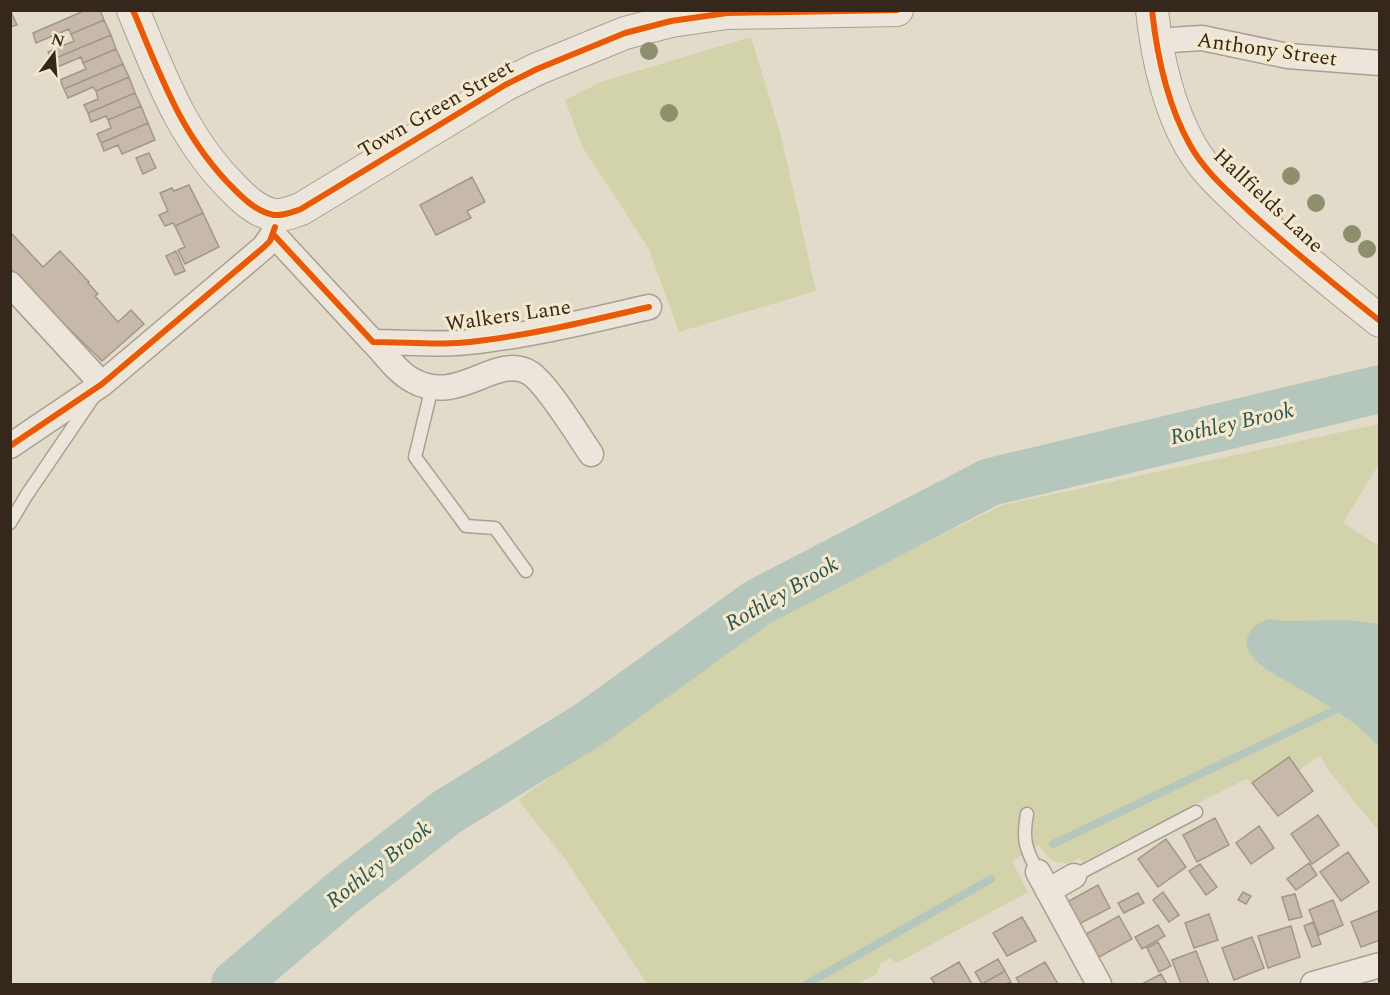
<svg xmlns="http://www.w3.org/2000/svg" width="1390" height="995" font-family="Spectral,serif">
	<style>
		.green { fill: #d2d2ab }
		.water { fill: #b5c7bc }
		.lines { fill: none; stroke-linecap: round; stroke-linejoin: round }
		.stream { stroke: #b5c7bc; stroke-width: 8 }
		.river { stroke: #b5c7bc; stroke-width: 48 }
		.building { fill: #c6b9aa; stroke: #a39689; stroke-width: 1.5 }
		.service-casing { stroke: #a8a093; stroke-width: 15 }
		.minor-casing { stroke: #a8a093; stroke-width: 27 }
		.tertiary-casing { stroke: #a8a093; stroke-width: 34 }
		.service { stroke: #ebe5db; stroke-width: 12 }
		.minor { stroke: #ebe5db; stroke-width: 24 }
		.tertiary { stroke: #ebe5db; stroke-width: 32 }
		.cycleway-casing { stroke: #f5e9cd; stroke-width: 10 }
		.cycleway { stroke: #e8590c; stroke-width: 6 }
		.tree { fill: #8d8f6d }
		.labels { text-anchor: middle; dominant-baseline: central; stroke-width: 6; stroke-linejoin: round; paint-order: stroke }
		.street-label { font-size: 21px; fill: #35271b; stroke: #f5e9cd }
		.water-label { font-size: 22px; font-style: italic; fill: #2a5552; stroke: #f5e9cd }
	</style>
	<rect width="100%" height="100%" fill="#e3dbc9"/>
	<!-- green -->
	<path class="green" d="M751,37L781,136L816,291L679,332L649,249L582,146L565,100L601,82Z
		M1379,424V464L1343,523L1379,546V831L1329,771L1320,756L1299,770L1289,757L1252,783L1248,780H1244L1082,862L1080,858C1061,869 1049,862 1039,845L1012,861L1028,892L897,963L890,958L880,964L877,974L857,984H647L568,863L518,800L773,617L1003,505Z"/>
	<!-- water -->
	<path class="water" d="M1269,619L1283,621L1349,620L1379,624V747C1356,720 1324,703 1293,685C1280,677 1261,669 1252,656C1239,639 1252,624 1269,619Z"/>
	<g class="lines">
		<!-- stream -->
		<path class="stream" d="M1053,844L1335,710
			M807,984L991,879"/>
		<!-- river -->
		<path class="river" d="M235,984L342,893L447,812L588,725L757,603L990,482L1380,389"/>
	</g>
	<!-- building -->
	<path class="building" d="M10,10L17,25L10,27Z
		M86,10H100L104,20L71,34L69,29L36,43L33,33Z
		M104,20L111,35L51,60L48,52L74,41L71,34Z
		M111,35L116,49L83,63L81,57L55,68L51,60Z
		M116,49L123,64L64,89L60,80L86,69L83,63Z
		M123,64L129,77L96,91L93,87L68,98L64,89Z
		M129,77L135,93L88,113L84,105L98,99L96,91Z
		M135,93L141,106L108,120L106,116L91,122L88,113Z
		M141,106L148,123L101,143L97,134L111,128L108,120Z
		M148,123L155,140L122,154L118,145L104,151L101,143Z
		M149,153L156,168L143,174L136,158Z
		M472,177L485,202L467,211L471,218L436,235L420,205Z
		M189,185L203,213L175,226L173,223L165,226L159,215L168,211L160,193L172,188L174,191Z
		M203,213L219,247L185,264L178,250L185,247L175,226Z
		M12,234L43,267L60,251L89,282L88,283L98,294L95,296L118,322L131,310L144,324L102,361L52,312L40,302L10,268V236Z
		M176,251L185,271L175,275L166,256Z
		M1289,757L1313,791L1278,816L1252,783Z
		M1318,815L1339,845L1312,864L1291,834Z
		M1215,818L1229,845L1197,862L1183,835Z
		M1259,826L1274,848L1251,864L1236,843Z
		M1166,839L1186,867L1158,887L1138,859Z
		M1348,852L1369,882L1341,901L1320,872Z
		M1309,863L1317,875L1296,890L1287,879Z
		M1200,864L1217,887L1206,895L1189,871Z
		M1098,885L1110,908L1079,924L1067,902Z
		M1163,892L1179,915L1169,922L1153,900Z
		M1243,892L1251,896L1246,904L1238,900Z
		M1138,893L1144,903L1124,913L1118,903Z
		M1295,894L1302,917L1289,920L1282,897Z
		M1333,900L1343,925L1319,935L1309,910Z
		M1380,910V940L1361,947L1351,922Z
		M1209,914L1218,940L1194,948L1185,923Z
		M1119,916L1132,939L1099,957L1086,934Z
		M1022,917L1036,941L1007,956L993,933Z
		M1313,922L1321,944L1312,947L1304,926Z
		M1158,925L1165,936L1142,949L1135,937Z
		M1291,926L1300,957L1268,968L1258,936Z
		M1252,937L1264,968L1234,980L1222,948Z
		M1158,942L1171,966L1159,972L1147,948Z
		M1196,951L1209,984H1181L1172,960Z
		M998,959L1005,971L982,984L975,972Z
		M959,962L972,984H935L931,978Z
		M1045,962L1058,984H1020L1016,978Z
		M1005,971L1011,982L1006,984H982Z
		M1161,974L1167,984H1142Z"/>
	<g class="lines">
		<!-- service casing -->
		<g class="service-casing">
			<path id="service" d="M432,387L415,457L466,526L495,528L526,571
				M10,523L26,496L92,399
				M1027,814C1022,840 1026,850 1038,872
				M1074,876L1196,812"/>
		</g>
		<!-- minor casing -->
		<g class="minor-casing">
			<path id="minor" d="M1155,41L1202,38L1288,56L1380,63
				M273,234L373,342C408,342 444,346 478,341C536,334 593,320 649,307
				M10,284L102,384
				M373,342C385,354 397,372 412,380C459,407 496,352 530,373C547,384 578,435 591,454
				M10,446L102,384L264,247L273,234L276,219
				M1038,872L1099,984
				M1048,891L1074,876
				M1313,984L1380,965"/>
		</g>
		<!-- tertiary casing -->
		<g class="tertiary-casing">
			<path id="tertiary" d="M133,10C161,77 182,138 235,190C246,201 258,212 274,215C283,216 292,212 301,209L505,85L537,69L625,33L671,21L727,13L897,10
				M1152,10C1157,57 1167,104 1190,145C1205,172 1229,192 1251,213C1292,250 1336,286 1380,321"/>
		</g>
		<!-- service -->
		<use href="#service" class="service"/>
		<!-- minor -->
		<use href="#minor" class="minor"/>
		<!-- tertiary -->
		<use href="#tertiary" class="tertiary"/>
		<!-- cycleway casing -->
		<g class="cycleway-casing">
			<path id="cycleway" d="M133,10C161,77 182,138 235,190C246,201 258,212 274,215C283,216 292,212 301,209L505,85L537,69L625,33L671,21L727,13L897,10
				M1152,10C1157,57 1167,104 1190,145C1205,172 1229,192 1251,213C1292,250 1336,286 1380,321
				M273,234L373,342C408,342 444,346 478,341C536,334 593,320 649,307
				M10,446L102,384L264,247L270,241L275,227"/>
		</g>
		<!-- cycleway -->
		<use href="#cycleway" class="cycleway"/>
	</g>
	<!-- trees -->
	<g class="tree">
		<circle cx="649" cy="51" r="9"/>
		<circle cx="669" cy="113" r="9"/>
		<circle cx="1291" cy="176" r="9"/>
		<circle cx="1316" cy="203" r="9"/>
		<circle cx="1352" cy="234" r="9"/>
		<circle cx="1367" cy="249" r="9"/>
	</g>
	<g class="labels">
		<!-- street labels -->
		<g class="street-label">
			<text transform="translate(1267 50) rotate(8)">Anthony Street</text>
			<text transform="translate(436 109) rotate(-30)">Town Green Street</text>
			<text transform="translate(1268 201) rotate(43)">Hallfields Lane</text>
			<text transform="translate(508 316) rotate(-8)">Walkers Lane</text>
		</g>
		<!-- water labels -->
		<g class="water-label">
			<text transform="translate(1232 424) rotate(-13)">Rothley Brook</text>
			<text transform="translate(782 594) rotate(-30)">Rothley Brook</text>
			<text transform="translate(379 865) rotate(-38)">Rothley Brook</text>
		</g>
	</g>
	<!-- border -->
	<rect width="1390" height="995" fill="none" stroke="#35271b" stroke-width="24"/>
	<!-- north arrow -->
	<g transform="translate(54 54) rotate(16)" stroke="#f5e9cd" stroke-width="4.5" paint-order="stroke">
	<path d="M0-4.5L10 22L0 15L-10 22Z" fill="#35271b"/>
	<text y="-9" font-size="16" font-weight="bold" text-anchor="middle" fill="#35271b">N</text>
	</g>
</svg>
